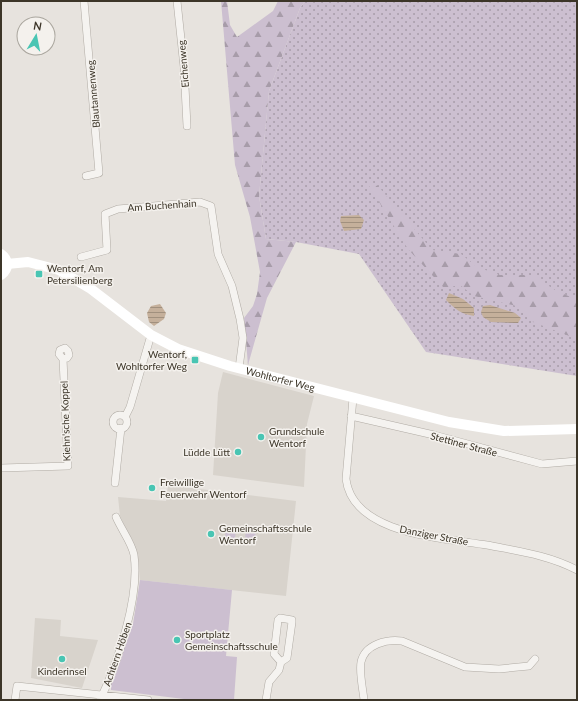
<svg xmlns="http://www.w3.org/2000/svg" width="578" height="701" font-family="Lato,sans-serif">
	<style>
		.built { fill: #d8d3cc }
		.grass { fill: url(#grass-dots) }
		.forest { fill: url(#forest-firs) }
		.garden { fill: #ccbfd0 }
		.water { fill: url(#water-rules) }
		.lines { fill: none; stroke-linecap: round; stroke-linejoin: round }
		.minor-casing { stroke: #b0aba4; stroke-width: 8 }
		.minor { stroke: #f5f3f0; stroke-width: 7 }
		.secondary { stroke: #fff; stroke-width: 10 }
		.poi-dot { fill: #49c5b3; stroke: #f4f1ed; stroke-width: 1.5 }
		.labels { text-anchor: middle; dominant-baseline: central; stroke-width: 3; stroke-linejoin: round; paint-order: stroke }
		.street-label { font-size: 10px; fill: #3c3528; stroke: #f4f1ed }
		.poi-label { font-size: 10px; fill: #3c3528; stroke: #f4f1ed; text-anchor: start }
	</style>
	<defs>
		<pattern id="grass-dots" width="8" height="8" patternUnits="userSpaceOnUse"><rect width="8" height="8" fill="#ccbfd0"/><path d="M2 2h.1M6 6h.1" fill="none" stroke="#a79ca9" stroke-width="1.8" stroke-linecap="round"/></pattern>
		<pattern id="forest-firs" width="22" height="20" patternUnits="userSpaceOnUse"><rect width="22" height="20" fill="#ccbfd0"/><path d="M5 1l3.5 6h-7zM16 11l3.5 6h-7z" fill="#a79ca9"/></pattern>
		<pattern id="water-rules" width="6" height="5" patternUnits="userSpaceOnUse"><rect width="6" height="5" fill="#c5b09b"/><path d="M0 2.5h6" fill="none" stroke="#a1907e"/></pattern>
	</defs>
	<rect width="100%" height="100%" fill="#e7e3de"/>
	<!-- built -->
	<path class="built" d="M223,372L314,396L307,424L304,487L213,475L218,393Z
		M168,485L296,501L286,596L140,580L137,552L120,516L118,497L166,501Z
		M35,618L61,620L60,636L98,640L82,688L31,678Z"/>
	<!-- grass -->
	<path class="grass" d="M305,1H577V376L426,352L359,254L296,242L266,239L259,196L269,91L300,8Z"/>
	<!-- forest -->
	<path class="forest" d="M221,1H227L230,25L237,37L273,11L278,1H305L300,8L269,91L259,196L266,239L296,242L267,298L248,365L244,318L253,306L257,294L260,272L250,217L235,165Z
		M368,184L378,186L432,250L461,254L477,267L500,275H532L555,290L577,300V339L533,322L521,307L474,296L460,285L444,288L408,249Z"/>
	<!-- garden -->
	<path class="garden" d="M226,526L236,527L235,539L225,538Z
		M246,527L256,529L255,541L245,540Z
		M140,580L232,590L226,656L237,657L234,700H192L111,690V684L133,624Z"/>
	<!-- water -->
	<path class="water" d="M359,215L364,220L361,229L344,231L340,221L341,216Z
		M449,293L463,299L474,308V316C461,314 455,309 446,300Z
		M160,304L166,313L164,319L154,326L149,322L147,313L151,306Z
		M490,305L515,313L521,318L518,323L491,322L483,317L481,312L483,306Z"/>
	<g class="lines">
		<!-- minor casing -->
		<g class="minor-casing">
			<path id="minor" d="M84,1L99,173L86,176
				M177,1L184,67L187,126
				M81,257L107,250L105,214L118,209L200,202L211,206L218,254L232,286L240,319L243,338L239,368
				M353,398L346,479C353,535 444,538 487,545C517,551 549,555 577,570
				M113 422a7 7 0 1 1 14 0a7 7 0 1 1-14 0Z
				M351,416L434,435L542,464L577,461
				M125,417L130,407L151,335
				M1,468L68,466L63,359L59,354L60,350L65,348L68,351L69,355L67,358L63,359
				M115,483L121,428
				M15,700L17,686L148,700
				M100,700C118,663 140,596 134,555C132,543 121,529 116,517
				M266,700L269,682L279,670L281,662L287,658L292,622V620L280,618L278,620L274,654L281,662
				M364,700C363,690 359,672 361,662C365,644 387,639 402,641L465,667L499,669L529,666L535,659"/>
		</g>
		<!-- minor -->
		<use href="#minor" class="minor"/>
		<!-- secondary -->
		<g class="secondary">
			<path d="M1,254C9,260 9,269 1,275"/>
			<path id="s1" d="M7,264L28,262L59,270L91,289L151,335L178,349L230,366L449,422L504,431L577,429"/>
		</g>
	</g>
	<!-- markers -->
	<g class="poi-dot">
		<rect x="35" y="270" width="8" height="8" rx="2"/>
		<rect x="191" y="356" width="8" height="8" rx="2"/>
		<circle cx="261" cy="437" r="4"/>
		<circle cx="238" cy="452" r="4"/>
		<circle cx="152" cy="488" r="4"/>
		<circle cx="211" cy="534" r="4"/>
		<circle cx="177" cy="640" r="4"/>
		<circle cx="62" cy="659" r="4"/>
	</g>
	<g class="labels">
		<!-- street labels -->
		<g class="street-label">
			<text transform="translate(183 64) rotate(-95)">Eichenweg</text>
			<text transform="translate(93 94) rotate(-95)">Blautannenweg</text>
			<text transform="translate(162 205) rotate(-4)">Am Buchenhain</text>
			<text stroke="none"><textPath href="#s1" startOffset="303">Wohltorfer Weg</textPath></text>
			<text transform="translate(65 421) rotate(-92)">Kiehn'sche Koppel</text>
			<text transform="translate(464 444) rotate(15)">Stettiner Straße</text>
			<text transform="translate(434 535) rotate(11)">Danziger Straße</text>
			<text transform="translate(117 654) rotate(-71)">Achtern Höben</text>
		</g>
		<!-- poi labels -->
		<g class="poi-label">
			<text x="47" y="268">Wentorf, Am<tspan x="47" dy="12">Petersilienberg</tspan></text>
			<text x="187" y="354" text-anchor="end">Wentorf,<tspan x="187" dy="12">Wohltorfer Weg</tspan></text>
			<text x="269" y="431">Grundschule<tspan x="269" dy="12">Wentorf</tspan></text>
			<text x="230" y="452" text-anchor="end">Lüdde Lütt</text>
			<text x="160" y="482">Freiwillige<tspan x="160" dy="12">Feuerwehr Wentorf</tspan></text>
			<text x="219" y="528">Gemeinschaftsschule<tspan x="219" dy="12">Wentorf</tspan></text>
			<text x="185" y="634">Sportplatz<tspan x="185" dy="12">Gemeinschaftsschule</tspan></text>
			<text x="62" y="671" text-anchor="middle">Kinderinsel</text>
		</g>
	</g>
	<!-- border -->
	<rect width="578" height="701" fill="none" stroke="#3c3528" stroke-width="4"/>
	<!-- north arrow -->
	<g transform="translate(36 36) rotate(10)"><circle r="19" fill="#f4f1ed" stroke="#aaa69e"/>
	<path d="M0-3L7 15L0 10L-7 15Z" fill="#49c5b3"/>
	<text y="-6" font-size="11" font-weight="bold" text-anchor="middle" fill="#3c3528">N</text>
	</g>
</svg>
